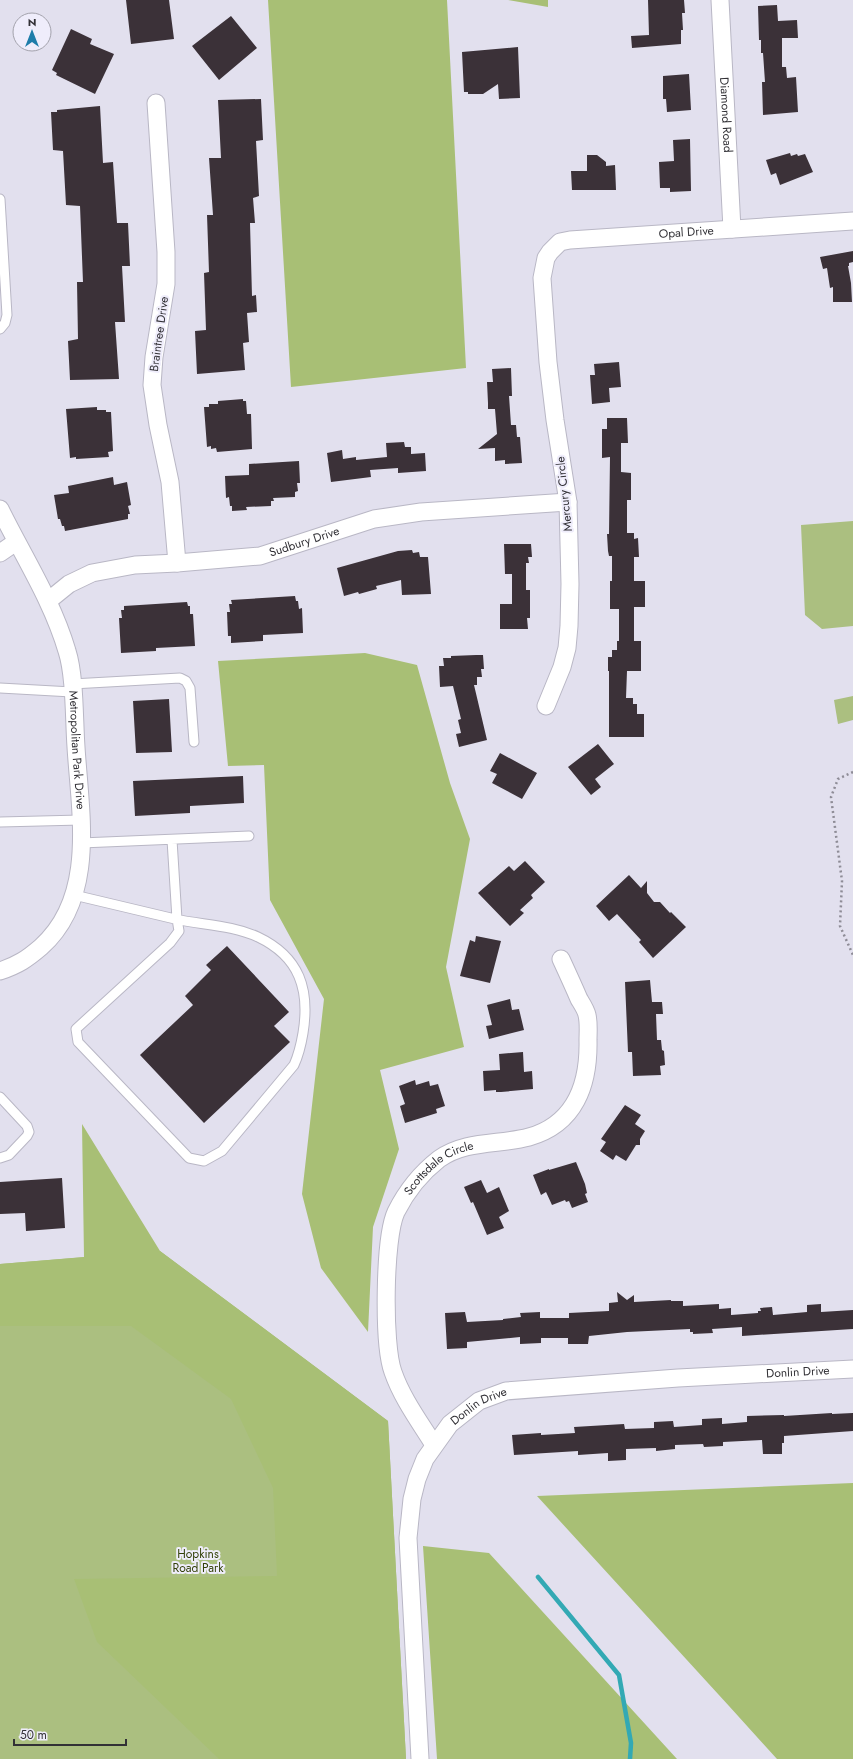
<svg xmlns="http://www.w3.org/2000/svg" width="853" height="1759" font-family="Jost,sans-serif">
	<style>
		.green { fill: #abbf80 }
		.forest { fill: #a8bf75 }
		.lines { fill: none; stroke-linecap: round; stroke-linejoin: round }
		.stream { stroke: #33a9b4; stroke-width: 4.5 }
		.building { fill: #3b3138 }
		.lane-casing { stroke: #b9b7c5; stroke-width: 11 }
		.street-casing { stroke: #b9b7c5; stroke-width: 19 }
		.path { stroke: #8e8c96; stroke-width: 2.5; stroke-dasharray: 2 3; stroke-linecap: butt }
		.lane { stroke: #fff; stroke-width: 9 }
		.street { stroke: #fff; stroke-width: 17 }
		.labels { text-anchor: middle; dominant-baseline: central; stroke-width: 4; stroke-linejoin: round; paint-order: stroke }
		.street-label { font-size: 12px; fill: #323136; stroke: #efedfb }
		.park-label { font-size: 12px; fill: #334108; stroke: #efedfb }
	</style>
	<rect width="100%" height="100%" fill="#e2e0ee"/>
	<!-- green -->
	<path class="green" d="M853,521V626L822,629L805,615L801,525Z
		M853,696V720L838,724L834,700Z
		M160,1251L388,1421L406,1759H0V1264Z"/>
	<!-- forest -->
	<path class="forest" d="M268,0H447L466,368L291,387Z
		M508,0H548V7Z
		M365,653L417,665L450,783L470,839L446,967L464,1047L380,1070L399,1149L373,1227L368,1332L321,1268L302,1194L324,999L270,900L264,765L228,766L218,661Z
		M82,1124L160,1251L388,1421L406,1759H219L97,1642L74,1579L277,1576L273,1488L231,1399L131,1326H0V1264L84,1257Z
		M853,1483V1759H777L729,1706L537,1496Z
		M423,1546L489,1553L677,1759H437Z"/>
	<g class="lines">
		<!-- stream -->
		<path class="stream" d="M538,1577L619,1675L631,1743L630,1759"/>
	</g>
	<!-- building -->
	<path class="building" d="M126,0H169L174,39L131,44Z
		M648,0H684L685,13H682L683,30H681V44L632,48L631,36L649,35Z
		M777,5L778,21L797,20L798,38H782V67H786L787,78L796,77L798,112L763,115L762,82H765L763,53H761V40H759L758,6Z
		M231,16L257,48L219,80L192,46Z
		M71,29L92,39L90,44L114,54L95,94L56,75L57,73L52,70Z
		M518,47L520,98L499,99L498,84L483,94H468V92H464L462,52Z
		M689,74L691,110L667,112L666,99H663V76Z
		M261,99L263,140L256,141L259,196L253,198L255,223H250L252,296L256,295L257,312L247,313L249,342L243,343L245,370L197,374L195,331L206,330L204,273L209,272L207,215H213L209,158H221L218,100Z
		M100,106L103,163L113,162L117,223H128L130,266H122L125,322H115L119,379L70,380L68,341L78,339L77,282H83L80,206L66,205L63,151L53,150L51,112H57V110Z
		M690,139L691,191L670,192V188H660L659,162L674,161L673,140Z
		M790,153L791,156L797,154L798,156L805,154L813,172L780,185L776,173L771,175L766,160Z
		M587,155H597L606,162V166L615,165L616,190H572L571,171H587Z
		M853,251V262L849,263V266H848L851,283L852,302H833V287L830,288L827,268L823,269L820,257Z
		M619,362L621,387L609,388L610,402L592,404L590,375H595L594,364Z
		M511,368L512,396H509L511,425H516L517,437H520L522,463L505,464V460L495,461V448L478,449L497,434L495,409H488V403L487,382H493L492,369Z
		M243,399V401H246L247,414H251L252,449L217,452L216,448L211,449V446L207,447L204,407H209V404H218V401Z
		M97,407V410H106V412H111L113,451L108,452L109,457L76,459V457L70,458L66,409Z
		M607,418H627L628,443H621V472L631,473V500H627V533H634V539L638,538L639,557H634V581H645V607H634V641H641V671H627L626,698H633V704H637V714H644V737H609V671H608V657H612V650H617V641H619V609H610V581H612V556H609L608,551L607,534H609L610,457L602,458V429H607Z
		M404,442L405,447H411V454L425,453L426,471L398,473V468L370,470L371,477L331,482L327,453L342,450L343,459L356,457V460L387,457L386,443Z
		M299,461L300,483H297L298,491L295,492V497L273,498L274,501H271V506L246,507L247,510L232,511V506H230L229,497L226,498L225,476L249,475V464Z
		M113,477L114,485L127,482L131,505L128,506L130,514H128V519L65,531L64,526H62L60,519H58L54,495L69,493L68,486Z
		M504,544H531L532,557H528L529,563H526V590H530V618H527L528,629H500V604H512V574H505Z
		M412,550L413,553L419,552L420,557H428L431,594L402,595L401,580L376,586L377,589L359,594L358,592L344,596L337,568L398,551Z
		M295,596L296,601H298L299,609L302,608L303,633L263,635V641L231,643V636H228L227,612H230L229,604H232L231,600Z
		M187,602L188,606H190V614H193L195,646L156,648V651L121,653L119,618H122L121,610H124V606Z
		M476,655H483L484,669H481L482,677H477V685H474L487,740L459,747L456,734L461,733L458,720L461,719L453,686L440,687L439,666H444L443,658H451V656Z
		M169,699L172,752L136,753L133,701Z
		M598,744L614,764L595,779L601,787L591,795L568,767Z
		M500,753L537,773L522,799L492,783L497,774L490,771Z
		M243,776L244,803L190,806V813L135,816L133,781Z
		M525,861L545,882L531,895L533,898L520,910L524,913L510,926L478,893L509,866L514,871Z
		M629,875L641,888L647,881V893L654,902H660L670,913L671,912L686,927L653,958L639,942L641,940L617,914L609,921L596,906Z
		M476,936L501,941L490,983L460,976L470,940L475,942Z
		M227,946L289,1012L274,1026L290,1042L204,1123L140,1055L193,1005L185,996L211,970L206,965Z
		M650,980L652,1002H662L663,1014H656L657,1040H661L662,1050L664,1051L665,1065L660,1066L661,1075L633,1076L632,1052H628L625,982Z
		M510,999L512,1010L519,1009L524,1030L489,1039L486,1026L492,1025L487,1005Z
		M523,1052L524,1072L532,1071L533,1089L501,1092H496V1090L484,1091L483,1071L500,1070L499,1054Z
		M415,1080L416,1085L429,1081L430,1086L438,1084L445,1106L436,1109L437,1113L405,1123L400,1106L405,1104L399,1086Z
		M625,1105L641,1115L635,1124L645,1131L640,1139V1145H636L626,1161L616,1155L613,1160L600,1151L606,1142L601,1139Z
		M576,1162L585,1184L587,1193L585,1194L588,1202L572,1208L569,1201L566,1202L565,1200L552,1205L546,1192L541,1195L533,1175L549,1169V1170Z
		M62,1178L65,1228L26,1231L25,1213L0,1214V1182Z
		M481,1180L487,1193L499,1187L509,1211L499,1217L504,1228L487,1235L473,1202L471,1203L464,1187Z
		M617,1292L627,1300L634,1295V1302L671,1300V1301H683V1306L719,1304V1309L731,1308V1315L758,1313V1311H761L760,1308L772,1307L773,1315L807,1312V1305L821,1304V1312L853,1310V1329L742,1336V1327L712,1329L713,1333L693,1334V1332H690V1329L627,1332L589,1336L588,1344H568V1338H541V1343L520,1344V1337L467,1342V1348L447,1349L445,1313L465,1312L467,1322L503,1320V1319L521,1317L520,1313L540,1312V1318H569V1313L609,1311V1303L618,1302Z
		M832,1413V1414L853,1413V1431L784,1436V1443H782V1454H763L762,1440L723,1442V1446L704,1447L703,1444L675,1445V1449L656,1451V1448L626,1449V1460L608,1461V1453L578,1455V1451L514,1455L512,1435L541,1433V1435L575,1433L574,1427L624,1424L625,1429L654,1428V1422L673,1421L674,1427L702,1425V1419L722,1418V1424L747,1422V1416L784,1415V1416Z"/>
	<g class="lines">
		<!-- lane casing -->
		<g class="lane-casing">
			<path id="lane" d="M0,199L7,315L5,323L0,329
				M72,684L180,678L186,681L190,688L194,742
				M0,688L72,692
				M0,822L81,820
				M81,843L249,836
				M74,895C107,903 141,911 175,919C202,925 232,925 258,937C300,957 310,990 303,1033C301,1045 299,1054 294,1065L222,1151L204,1161L189,1158L78,1042L76,1029L170,943L179,931L177,919L172,840
				M0,1097L27,1126L29,1132L27,1136L9,1155L0,1158"/>
		</g>
		<!-- street casing -->
		<g class="street-casing">
			<g id="street">
				<path id="s1" d="M720,0L732,229"/>
				<path d="M156,103L166,252V284L154,357L152,385L158,425L170,482L177,563"/>
				<path id="s2" d="M0,509C23,556 52,600 67,651C75,676 74,719 76,747C80,813 97,897 41,947C27,959 18,965 0,971"/>
				<path d="M0,553L16,542"/>
				<path id="s3" d="M48,601L69,584L92,573L135,565L177,563L260,556L374,519L421,512L568,502"/>
				<path id="s4" d="M546,706L562,667L567,648L569,626L570,584L568,502L555,420L548,362L542,278L546,258L550,252L560,242L570,240L853,221"/>
				<path id="s5" d="M434,1445C419,1421 402,1398 393,1372C383,1345 384,1238 396,1212C406,1192 421,1173 439,1159C466,1140 499,1145 529,1137C575,1124 589,1085 588,1040C588,1033 589,1023 587,1015C586,1010 582,1004 579,999C573,985 567,972 561,959"/>
				<path id="s6" d="M420,1759L408,1538L412,1499L417,1479L425,1459L450,1424L479,1401L506,1391L678,1378L853,1369"/>
			</g>
		</g>
		<!-- path -->
		<path class="path" d="M853,772L838,779L831,797L842,881L840,926L853,955"/>
		<!-- lane -->
		<use href="#lane" class="lane"/>
		<!-- street -->
		<use href="#street" class="street"/>
	</g>
	<g class="labels">
		<!-- street labels -->
		<g class="street-label">
			<text stroke="none"><textPath href="#s1" startOffset="115">Diamond Road</textPath></text>
			<text stroke="none"><textPath href="#s4" startOffset="602">Opal Drive</textPath></text>
			<text transform="translate(159 334) rotate(-82)">Braintree Drive</text>
			<text transform="translate(564 494) rotate(-96)">Mercury Circle</text>
			<text stroke="none"><textPath href="#s3" startOffset="268">Sudbury Drive</textPath></text>
			<text stroke="none"><textPath href="#s2" startOffset="257">Metropolitan Park Drive</textPath></text>
			<text stroke="none"><textPath href="#s5" startOffset="309">Scottsdale Circle</textPath></text>
			<text stroke="none"><textPath href="#s6" startOffset="704">Donlin Drive</textPath></text>
			<text stroke="none"><textPath href="#s6" startOffset="380">Donlin Drive</textPath></text>
		</g>
		<!-- park labels -->
		<g class="park-label">
			<text x="198" y="1554">Hopkins<tspan x="198" dy="14">Road Park</tspan></text>
		</g>
	</g>
	<!-- north arrow -->
	<g transform="translate(32 32)"><circle r="19" fill="#efedfb" stroke="#a3a2ac"/>
	<path d="M0-3L7 15L0 10L-7 15Z" fill="#1e7daa"/>
	<text y="-6" font-size="11" font-weight="bold" text-anchor="middle" fill="#323136">N</text>
	</g>
	<!-- scale -->
	<path d="M14 1739v6h112v-6" fill="none" stroke="#323136" stroke-width="2"/>
	<text x="20" y="1739" font-size="12" fill="#323136" stroke="#efedfb" stroke-width="3" paint-order="stroke">50 m</text>
</svg>
